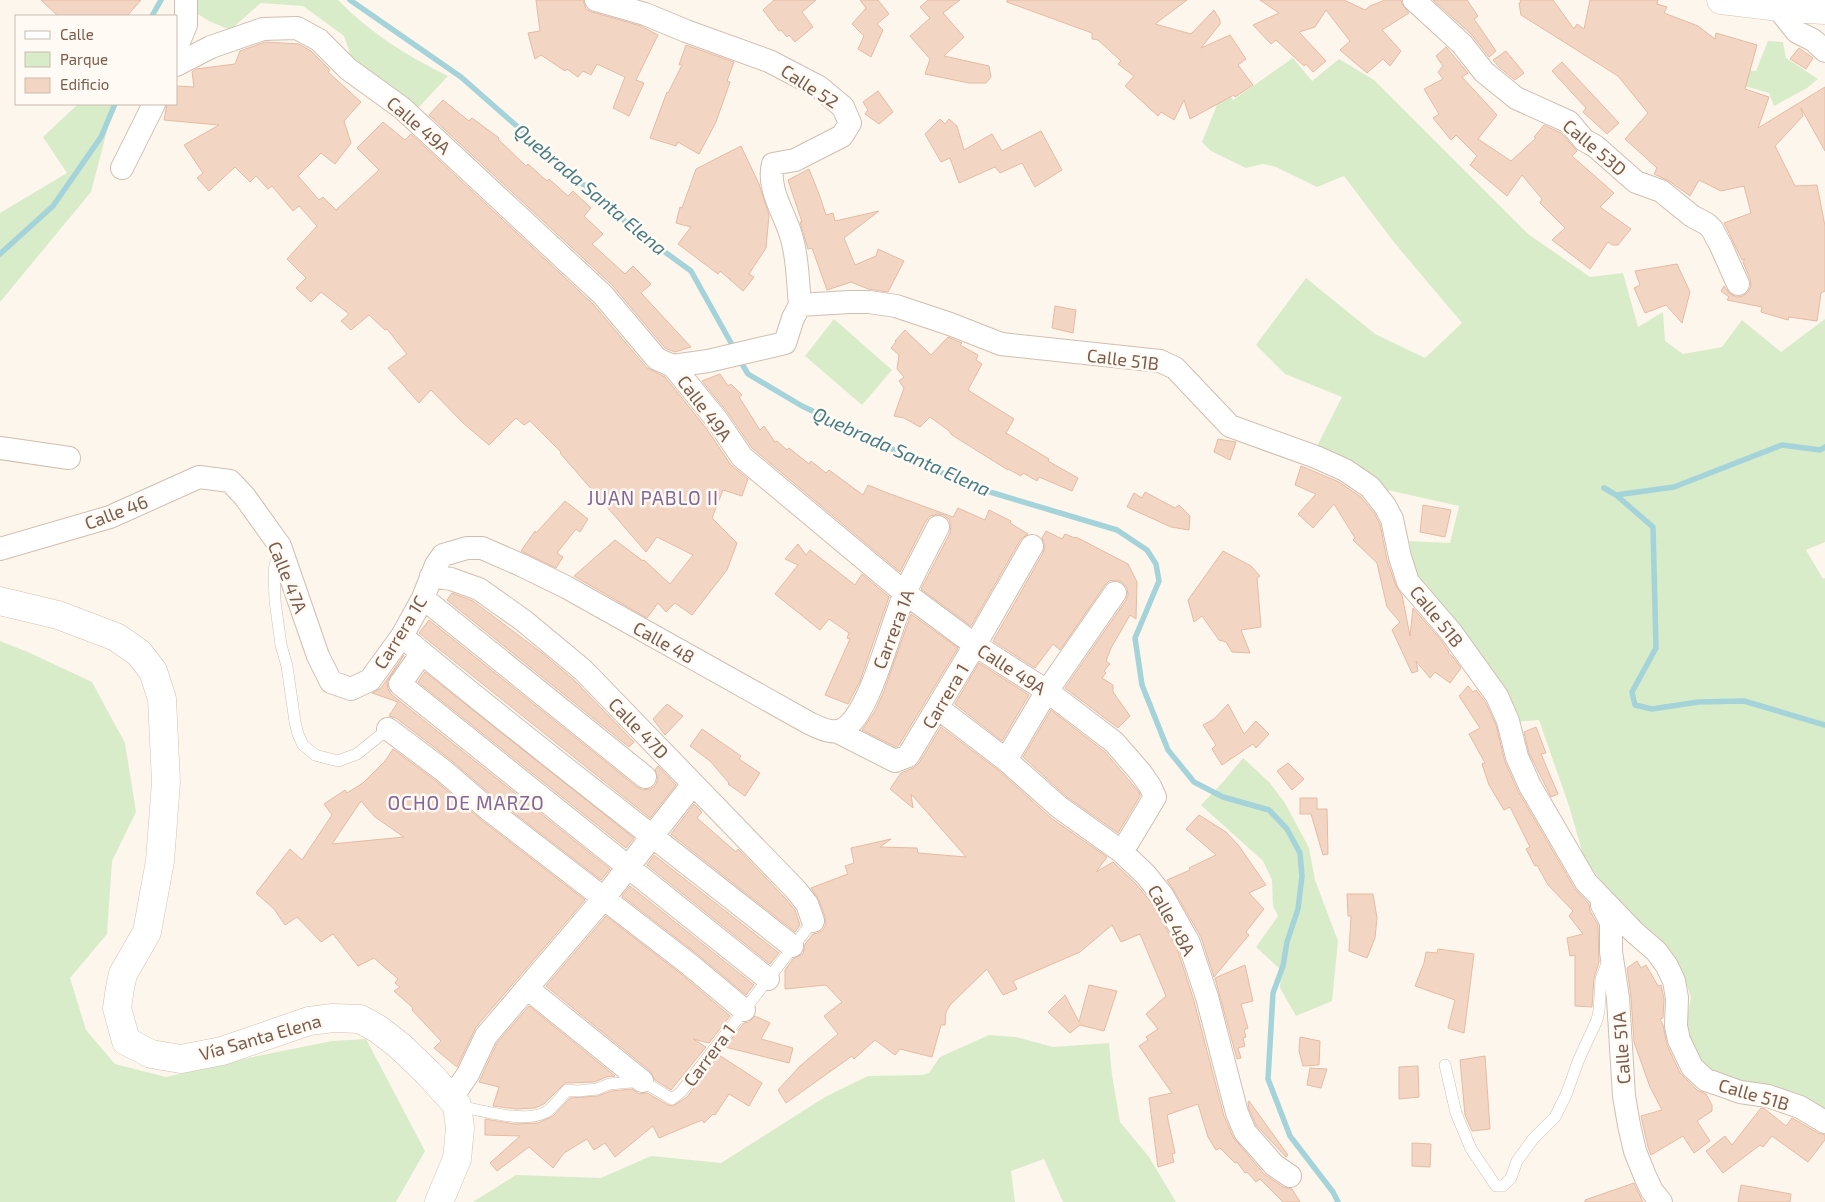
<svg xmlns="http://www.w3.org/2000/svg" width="1825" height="1202" font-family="'Exo 2',sans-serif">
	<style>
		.green { fill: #d8ecc9 }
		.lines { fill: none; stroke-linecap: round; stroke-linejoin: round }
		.stream { stroke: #a5d3da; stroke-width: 5.5 }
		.building { fill: #f3d5c3; stroke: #e6bba3; fill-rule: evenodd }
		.lane-casing { stroke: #d1beb0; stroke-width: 12 }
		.street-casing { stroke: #d1beb0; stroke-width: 24 }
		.secondary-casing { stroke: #d6c0b0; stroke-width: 29 }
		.lane { stroke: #fff; stroke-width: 11 }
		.street { stroke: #fff; stroke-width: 22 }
		.secondary { stroke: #fff; stroke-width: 28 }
		.labels { text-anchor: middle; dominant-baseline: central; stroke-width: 5; stroke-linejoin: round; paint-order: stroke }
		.street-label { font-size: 18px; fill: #7a5c4d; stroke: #fffaf3 }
		.water-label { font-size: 19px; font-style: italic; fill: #437c86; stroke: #fffaf3 }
		.neighbourhood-label { font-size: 19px; letter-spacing: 1px; fill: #846695; stroke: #fffaf3 }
	</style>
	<rect width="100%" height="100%" fill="#fdf6ec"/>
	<!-- green -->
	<path class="green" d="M194,0H338C369,32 408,57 448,76L419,107L380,84L353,62L344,36L303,6L261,3L230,30L209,21L193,11Z
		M1768,41L1783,42L1786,58L1818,79L1807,88L1774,106L1769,93L1738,84L1742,70L1756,71Z
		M1293,58L1312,81L1339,59L1374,80L1528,234L1590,277L1623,273L1638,327L1663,312L1665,341L1683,354L1722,347L1742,320L1781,352L1825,319V542L1806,550L1823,579L1825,578V1110L1712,1071L1696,1056L1685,1026L1691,998L1684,976L1658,937L1619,905L1584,858L1569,806L1539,720L1515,722L1417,580L1409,541L1450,543L1459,506L1383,489L1316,448L1342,397L1285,374L1256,345L1306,278L1375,334L1425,358L1462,323L1393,241L1344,176L1317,187L1276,167L1263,164L1246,168L1211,151L1202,142L1217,105L1205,83L1207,65L1233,100Z
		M78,104H114L91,192L0,302V213L67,173L43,137Z
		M834,319L892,370L862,405L805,356Z
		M0,641L28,652L92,682L125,743L136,812L112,861L107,934L70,978L86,1030L115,1064L166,1077L253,1057L332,1041L366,1039L425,1151L396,1202H0Z
		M1243,758L1269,782L1285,803L1309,848L1315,880L1338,941L1332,1001L1296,1016L1280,988L1281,970L1256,947L1278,916L1273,906L1272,880L1263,861L1201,805L1224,781Z
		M989,1035L1016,1037L1053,1047L1109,1043L1112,1075L1120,1122L1149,1157L1176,1202H1063L1044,1159L1011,1171L1015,1202H473L516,1175L601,1178L651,1156L721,1163L825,1097L868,1076L923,1075L929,1073L940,1057Z"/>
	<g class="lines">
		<!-- stream -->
		<path class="stream" d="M350,0L461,77L636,231L691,271L735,350
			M152,16L161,0
			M0,254L53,206L101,137L115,104
			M739,359L748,374L802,406L970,486L1117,530L1147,550L1156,564L1159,581L1135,638L1142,685L1168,750L1194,782L1223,797L1269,810L1287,829L1300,853L1302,876L1298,909L1287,942L1283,966L1273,993L1268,1079L1290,1136L1333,1192L1338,1202
			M1604,488L1616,495L1653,527L1656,648L1632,692L1635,705L1652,709L1698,702L1744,701L1825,725
			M1616,495L1674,487L1782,445L1820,450L1825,447"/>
	</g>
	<!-- building -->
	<path class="building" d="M41,0H141L127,16H58Z
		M536,0H583L586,9L592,12L641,26L658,35L636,80L644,83L629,116L613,108L625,77L597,64L591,75L583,71L578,77L567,69L565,71L541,55L535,59L528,33L540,31Z
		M774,0H816L802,12L813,27L795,42L789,35L787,37L781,30L779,31L763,10Z
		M860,0H878L889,14L877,24L883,30L871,57L858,49L864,36L852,24L866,8Z
		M928,0H960L943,13L964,37L944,56L989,66L991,77L986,83H969L925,74L930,59L910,36L930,18L920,7Z
		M1007,0H1187L1155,24L1191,34L1214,10L1220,20V24L1201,48L1230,35L1246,59L1238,65L1253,85L1235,97L1234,95L1190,119L1184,100L1174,120L1161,112L1158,116L1125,86L1134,76L1118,64L1121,61L1098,40L1092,39V33L1007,2Z
		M1260,0H1344L1365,10L1370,6L1385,0H1401L1402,4L1409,13L1382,30L1401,51L1390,66L1383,59L1367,73L1340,50L1350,41L1326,10L1315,27L1299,32L1326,61L1313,72L1306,64L1304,66L1276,40L1271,44L1253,25L1279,13Z
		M1433,0H1467L1478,16L1474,19L1496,51L1489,57L1471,34Z
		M1520,0H1553L1574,29L1577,24L1584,29L1590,0H1658L1657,4L1667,7L1664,13L1698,26L1715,39L1716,33L1757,45L1745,89L1769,97L1758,128L1825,87V151L1801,108L1803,116L1775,146L1795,186L1817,185L1825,226V291L1821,293L1817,321L1789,317L1788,320L1761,312L1762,307L1727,300L1729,297L1721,291L1724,286L1730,294L1737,297L1743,296L1748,292L1751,286L1750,279L1743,262L1745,259L1742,260L1724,223L1751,213L1744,186L1721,191L1699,180L1690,196L1669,181L1654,174L1657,168L1625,139L1648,113L1618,76L1521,15L1519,3L1521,2Z
		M265,42L299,44L311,51L330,70L328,72L361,102L344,121L351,143L335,164L321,153L298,176L319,200L323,197L336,210L379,170L357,148L383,122L405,140L411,134L593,304L647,368L665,377L706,428L731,465L748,479L742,496L723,490L712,518L737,543L727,570L692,615L675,603L666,612L658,603L647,618L574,576L615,540L643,561L644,560L670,584L693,555L657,537L646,552L560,453L561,452L530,421L524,425L516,418L489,445L463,423L431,390L419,403L388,368L407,354L387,329L385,330L369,315L351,330L341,321L349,314L321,292L311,302L296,288L306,278L287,259L317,226L299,206L293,211L272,186L268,189L256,176L250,182L235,167L209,191L197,178L203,173L184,145L219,125L164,120L167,104H176V86L194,87L192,72L196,69L235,64L240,51Z
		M686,45L734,62L727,81L730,82L716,122L699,154L678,142L676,146L650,138L667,92L668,93L682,65H679Z
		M1446,47L1468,73L1462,77L1497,115L1478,139L1511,161L1536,138L1534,137L1544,125L1561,133L1577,151L1572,156L1614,193L1600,207L1631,229L1618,245H1612L1608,242L1590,269L1552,240L1565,228L1540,203L1542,199L1522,175L1507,196L1470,165L1477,156L1456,135L1451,140L1433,118L1439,114L1424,89L1443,79L1438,72L1443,66L1436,56Z
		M1799,48L1813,58L1806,69L1790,59Z
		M1506,51L1524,73L1515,80L1499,67L1493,60Z
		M1562,62L1619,123L1607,134L1583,112L1586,108L1552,71Z
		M878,91L893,112L879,124L865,114L868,110L863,102Z
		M443,100L469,121L472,118L499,138L498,139L526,166L528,164L547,181L549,179L568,196L573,191L591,208L584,216L603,234L592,244L625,274L633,266L651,284L641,293L691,347L675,352L665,348L612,285L429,115Z
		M940,119L945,124L949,119L957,126L964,150L992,134L1002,151L1041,131L1062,170L1035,187L1022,163L1000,173L995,167L959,183L950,158L941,162L925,134Z
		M741,146L759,184L769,215L766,248L749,274L754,277L743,291L720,271L718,274L678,244L691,227L676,223L680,207L682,208L696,169Z
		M809,169L819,194L826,215L833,213L835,221L879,211L844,238L855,265L876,256L878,249L904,261L888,292L868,289L851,282L827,290L812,248L808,249L800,222H802L788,180Z
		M1677,264L1690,292L1682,323L1666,305L1645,313L1634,288L1640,285L1635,271Z
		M1055,306L1076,310L1073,333L1052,328Z
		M905,330L931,355L948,337L962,343L960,345L978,355L976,360L982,364L968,390L1014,419L1006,433L1049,459L1048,461L1078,478L1072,491L1039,477L1037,481L1023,473L1021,476L1008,469V470L952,435L948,430L930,417L920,427L904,418L894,416L904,388L899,381L904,377L897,369L899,355L891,348L896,342L895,341Z
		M720,374L728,386L731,384L742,395L739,397L760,430L764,426L775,442L777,441L787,450L789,448L809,464L811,461L826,473L829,470L863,495L868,485L885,492L953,517L958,508L985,520L989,510L1011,521L1010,523L1028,534L1021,539L971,626L921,589L950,533L951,526L949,519L943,515L938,514L930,516L926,521L900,572L752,448L728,413L702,381Z
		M1218,439L1236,442L1230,460L1214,452Z
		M1301,466L1339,482L1361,497L1374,513L1380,524L1387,560L1396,586L1402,595L1410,636L1413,608L1441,640L1449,652L1448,653L1453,657L1461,668L1450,683L1435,672L1430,678L1416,661L1418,671L1412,673L1392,630L1400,622L1387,607L1377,563L1353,540L1355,538L1334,504L1313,528L1298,514L1316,494L1295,485Z
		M1145,492L1175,508L1179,505L1190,516L1189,530L1171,527L1127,507L1134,493L1142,498Z
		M565,501L588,519L580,532L576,529L557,553L563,557L556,568L521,551L535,531L536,533Z
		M1423,505L1451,510L1445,537L1420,532Z
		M1046,531L1062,539L1065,534L1075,538L1076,537L1128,564L1137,582L1136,619L1130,615L1111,648L1106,661L1110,664L1104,671L1106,673L1102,678L1113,685V692L1130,716L1118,728L1065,688L1126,600L1128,595L1127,588L1122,582L1116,580L1109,581L1105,585L1060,650L1053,644L1035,668L993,641L1043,553L1045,546L1042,538Z
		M798,544L806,555L810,550L855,585L862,574L889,597L860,681L848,704L825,695L850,639L847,638L849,633L829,619L820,630L775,594L798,565L785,559Z
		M1223,551L1251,566L1260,576L1257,578L1261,627L1241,630L1250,653L1232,652L1226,642L1219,640L1202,616L1194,622L1188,600Z
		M452,593L473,601L542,653L574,680L634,742L629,747L447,600Z
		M911,614L958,648L899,745L896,747L862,730L875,711L884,691Z
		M429,620L637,787L643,790L650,789L655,786L658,779L655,770L658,766L676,785L650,818L419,633Z
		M404,655L387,682L388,689L391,694L610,869L601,880L496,799L452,761L396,718L389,716L398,702L372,693L381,688Z
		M979,663L1029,695L1002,741L955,704Z
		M425,672L634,838L626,848L418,682Z
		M1468,686L1473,692L1476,690L1486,703L1496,725L1505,762L1518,791L1575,889L1589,904L1590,911L1598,925L1599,962L1594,978L1592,1007L1575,1006V955L1570,956L1567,938L1583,934L1569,916L1573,911L1548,885L1537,865L1535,866L1526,849L1530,847L1510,807L1504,810L1489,785L1482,764L1485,763L1469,734L1480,728L1459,696Z
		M667,704L683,716L665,735L653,719Z
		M1228,704L1244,734L1256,721L1269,734L1256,748L1253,744L1222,765L1212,749L1216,745L1203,725L1214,719Z
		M1051,710L1105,752L1139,792L1140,796L1118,833L1067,797L1023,757Z
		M941,727L998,770L1051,818L1107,857L1096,872L1113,862L1136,884L1151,902L1177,948L1194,1001L1224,1116L1233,1137L1264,1174L1283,1187L1292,1189L1300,1202H1283L1260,1179L1256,1182L1247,1172L1245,1173L1237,1162L1235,1163L1220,1148L1216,1150L1208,1137L1198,1104L1167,1115L1175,1153L1172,1154L1174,1162L1158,1167L1149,1098L1172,1093L1139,1046L1148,1040L1146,1037L1158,1029L1146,1014L1166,996L1140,934L1121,942L1112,925L1080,952L1013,981L1017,989L1003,995L987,969L950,1005L946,1012L945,1025H941L932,1057L900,1049L895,1055L875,1040L854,1059L852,1056L786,1103L778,1090L800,1066L838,1034L824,1016L842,1002L826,985L785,989V970L793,959L803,954L805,944L813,934L818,933L823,930L826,924L825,917L819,900L811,888L848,874L845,866L854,863L851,848L891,839L880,847L917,848L918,853L966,857L911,794L913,808L890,789L901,773L913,768L919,763Z
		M1536,727L1546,753L1541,754L1558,794L1551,797L1529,753L1524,732Z
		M702,729L741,756L739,759L760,773L745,796L728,784L729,783L710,761L690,746Z
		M393,749L436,781L480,819L585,900L476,1027L457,1067L434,1048L441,1041L412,1010L413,1008L394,991L400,987L395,983L398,979L374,958L358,966L333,934L321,942L297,917L285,925L274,909L256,893L290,849L302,860L332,815L324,804L345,790L347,793L363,783L385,761ZM361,801L375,817L404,837L332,844Z
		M1288,763L1304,779L1292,790L1277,771Z
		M1300,798H1317V809H1327L1328,854L1323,855L1311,814H1300Z
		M694,804L702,812L697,818L736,852L738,849L786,899L795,910L800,925L795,932L671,834Z
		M1199,815L1226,832L1239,846L1266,885L1249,893L1264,909L1246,932L1249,935L1214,977L1201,937L1173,889L1167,880L1190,870L1189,868L1216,855L1186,829Z
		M654,855L779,953L770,964L647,865Z
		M630,886L754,985L746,995L697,954L622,896Z
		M1347,894H1373L1377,918L1375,938L1367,958L1349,951L1351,916H1348Z
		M606,916L681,974L730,1016L709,1043L693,1039L706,1047L671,1090L655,1080L650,1071L546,986Z
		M1438,949L1474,954L1464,1033L1448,1028L1455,1000L1415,986L1424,963L1426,952L1437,953Z
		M1637,961L1641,968L1646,965L1658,986L1661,985L1664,999L1663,1018L1660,1019L1663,1025L1667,1045L1680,1073L1697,1090L1706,1094L1712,1105V1111L1697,1121L1710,1141L1694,1153L1683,1136L1651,1155L1648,1147L1641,1116L1662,1110L1650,1087L1634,1042L1631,997L1627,968Z
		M1245,965L1253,1001L1241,1004L1248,1028L1244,1030L1246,1037L1243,1038L1245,1046L1238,1048L1241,1058L1237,1059L1215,978Z
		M1089,985L1117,991L1104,1031L1080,1025L1070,1033L1048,1012L1065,995L1079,1022Z
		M529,1006L615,1076L606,1077L595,1082L565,1083L544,1104L535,1108L516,1109L493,1106L499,1087L479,1082L497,1043Z
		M755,1016L770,1023L761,1039L793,1048L789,1063L725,1047L744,1023L749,1022Z
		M1300,1037L1320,1041L1319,1065L1303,1066L1299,1051Z
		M719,1055L762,1083L749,1106L729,1094L715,1115L713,1114L704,1123L702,1120L659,1138L653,1126L615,1157L605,1143L594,1150L587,1139L564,1153L553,1168L529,1147L497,1171L490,1163L520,1136L485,1135V1119L515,1124L538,1123L553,1116L570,1098L598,1096L611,1091L632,1089L639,1094L647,1093L668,1105L673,1106L687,1097Z
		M1485,1056L1490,1129L1472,1131L1465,1115L1460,1060Z
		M1418,1066L1419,1097L1399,1099V1067Z
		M1310,1068L1327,1069L1321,1088L1307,1085Z
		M1249,1101L1288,1155L1286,1157L1256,1125L1249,1109L1248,1102Z
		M1761,1108L1765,1109L1786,1126L1792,1118L1794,1119L1818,1133L1825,1135V1140L1808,1162L1772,1136L1763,1147L1760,1145L1723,1173L1706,1151L1725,1136L1732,1145Z
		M1412,1143L1431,1144L1430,1167L1412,1166Z
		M1634,1183L1643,1202H1585V1200Z
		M1741,1185L1791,1194L1790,1202H1738Z"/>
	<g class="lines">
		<!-- lane casing -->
		<g class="lane-casing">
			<path id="lane" d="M278,553L274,570L275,601L281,645L287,666L295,722L298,734L303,745L315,755L338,761L357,754L388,729
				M1445,1065L1456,1113L1471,1149L1496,1186H1503L1511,1178L1517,1161L1533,1139L1555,1117L1566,1095L1579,1059L1597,1020L1599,1011L1601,979L1609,958
				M458,1106C481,1110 525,1124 546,1112C554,1107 561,1097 567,1090L578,1091L597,1089L609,1084L642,1081L672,1099L681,1092L813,921"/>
		</g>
		<!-- street casing -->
		<g class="street-casing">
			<path id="street" d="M596,0L645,14L686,31L769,61L819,87L843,107L850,123L842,136L795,160L773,164C766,191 788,217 793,243C798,263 798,285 800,305
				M1414,0L1462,44L1484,72L1516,98L1569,122L1584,140L1595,146L1636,182L1661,191L1692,216L1707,224L1712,229L1721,246L1738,284
				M1777,7L1797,32L1813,40L1825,51
				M176,49L186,25V0
				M176,65L211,47L263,29L297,28L319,40L348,69L402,108L603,295L657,359L673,366L717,420L742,457L905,593L975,645L1047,691L1114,742L1141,773L1150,786L1155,797L1122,852
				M122,168L154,104
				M800,305L849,302H869L896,306L950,324L1001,344L1160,361L1175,368L1230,426L1316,457L1345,470L1370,487L1385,506L1392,519L1400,557L1408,582L1451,632L1497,696L1508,721L1517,757L1530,786L1586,882L1635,933L1656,951L1667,966L1674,981L1677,998L1676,1026L1679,1040L1692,1067L1706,1080L1715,1083L1740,1092L1768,1096L1800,1107L1825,1122
				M673,366L708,361L785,343L793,318L800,305
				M0,448L69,458
				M0,549L110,517L199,477L230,481L245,497L280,546L318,656L331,682L351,689L370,680L402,636L423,598L436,565L443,555L467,548H482L521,565L566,587L809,723C820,728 834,736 845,728C871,711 891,624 905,593C915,570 927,549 938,527
				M431,576L451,579L479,589L524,621L583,670L796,890L807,904L813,921
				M423,598L645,777
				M410,643C535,747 665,845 792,946
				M422,653L400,684L768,979
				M938,708L1006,760L1059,807L1122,852L1146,875L1162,895L1189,943L1207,997L1237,1113L1245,1132L1274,1165L1290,1176
				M388,729L444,771L488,809L689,964L744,1010
				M838,732L895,761L908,756L975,645L1032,546
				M1006,760L1047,691L1115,593
				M1602,905L1611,922V952L1618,998L1624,1096L1629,1125L1635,1151L1645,1176L1652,1191L1661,1202
				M527,988L642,1081
				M451,1099L468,1074L486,1036L604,898L693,784"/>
		</g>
		<!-- secondary casing -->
		<g class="secondary-casing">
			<path id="secondary" d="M1721,0L1788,8L1825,10
				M0,601L58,615L116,637L139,653L153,671L162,699L166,782L160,861L147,932L123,974L120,988L117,1008L126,1041L151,1054L181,1059L222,1051L309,1021L333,1018L360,1019L378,1029L400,1046L429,1074L457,1105L460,1128L457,1159L439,1202"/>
		</g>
		<!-- lane -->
		<use href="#lane" class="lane"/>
		<!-- street -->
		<use href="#street" class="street"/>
		<!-- secondary -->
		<use href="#secondary" class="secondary"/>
	</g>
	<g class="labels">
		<!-- street labels -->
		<g class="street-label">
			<text transform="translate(810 86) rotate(33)">Calle 52</text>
			<text transform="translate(419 125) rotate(41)">Calle 49A</text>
			<text transform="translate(1595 147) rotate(40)">Calle 53D</text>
			<text transform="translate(1123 359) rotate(7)">Calle 51B</text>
			<text transform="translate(705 408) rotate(53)">Calle 49A</text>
			<text transform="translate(116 512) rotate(-21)">Calle 46</text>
			<text transform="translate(288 577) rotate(68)">Calle 47A</text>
			<text transform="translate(1437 616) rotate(51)">Calle 51B</text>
			<text transform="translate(893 629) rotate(-69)">Carrera 1A</text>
			<text transform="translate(400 632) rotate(-58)">Carrera 1C</text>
			<text transform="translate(664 642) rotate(29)">Calle 48</text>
			<text transform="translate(1012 669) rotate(33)">Calle 49A</text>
			<text transform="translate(945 696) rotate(-59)">Carrera 1</text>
			<text transform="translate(639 728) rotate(46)">Calle 47D</text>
			<text transform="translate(1172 920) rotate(61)">Calle 48A</text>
			<text transform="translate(260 1037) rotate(-16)">Vía Santa Elena</text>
			<text transform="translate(1621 1048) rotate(-94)">Calle 51A</text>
			<text transform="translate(709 1055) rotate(-53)">Carrera 1</text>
			<text transform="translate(1754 1094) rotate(16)">Calle 51B</text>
		</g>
		<!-- water labels -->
		<g class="water-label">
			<text transform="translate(591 189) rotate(40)">Quebrada Santa Elena</text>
			<text transform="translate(902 451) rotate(24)">Quebrada Santa Elena</text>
		</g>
		<!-- neighbourhood labels -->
		<g class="neighbourhood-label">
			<text x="653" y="497">JUAN PABLO II</text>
			<text x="466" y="802">OCHO DE MARZO</text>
		</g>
	</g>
	<!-- legend -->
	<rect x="15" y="15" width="162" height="90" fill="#fffaf3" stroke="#cabbb1"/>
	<rect x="25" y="31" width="25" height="8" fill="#ffffff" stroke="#cabbb1"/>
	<text x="60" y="40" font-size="15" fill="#7a5c4d">Calle</text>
	<rect x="25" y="52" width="25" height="15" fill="#d8ecc9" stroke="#cabbb1"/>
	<text x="60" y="65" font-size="15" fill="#7a5c4d">Parque</text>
	<rect x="25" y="78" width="25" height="15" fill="#f3d5c3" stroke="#cabbb1"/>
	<text x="60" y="90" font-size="15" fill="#7a5c4d">Edificio</text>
</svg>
